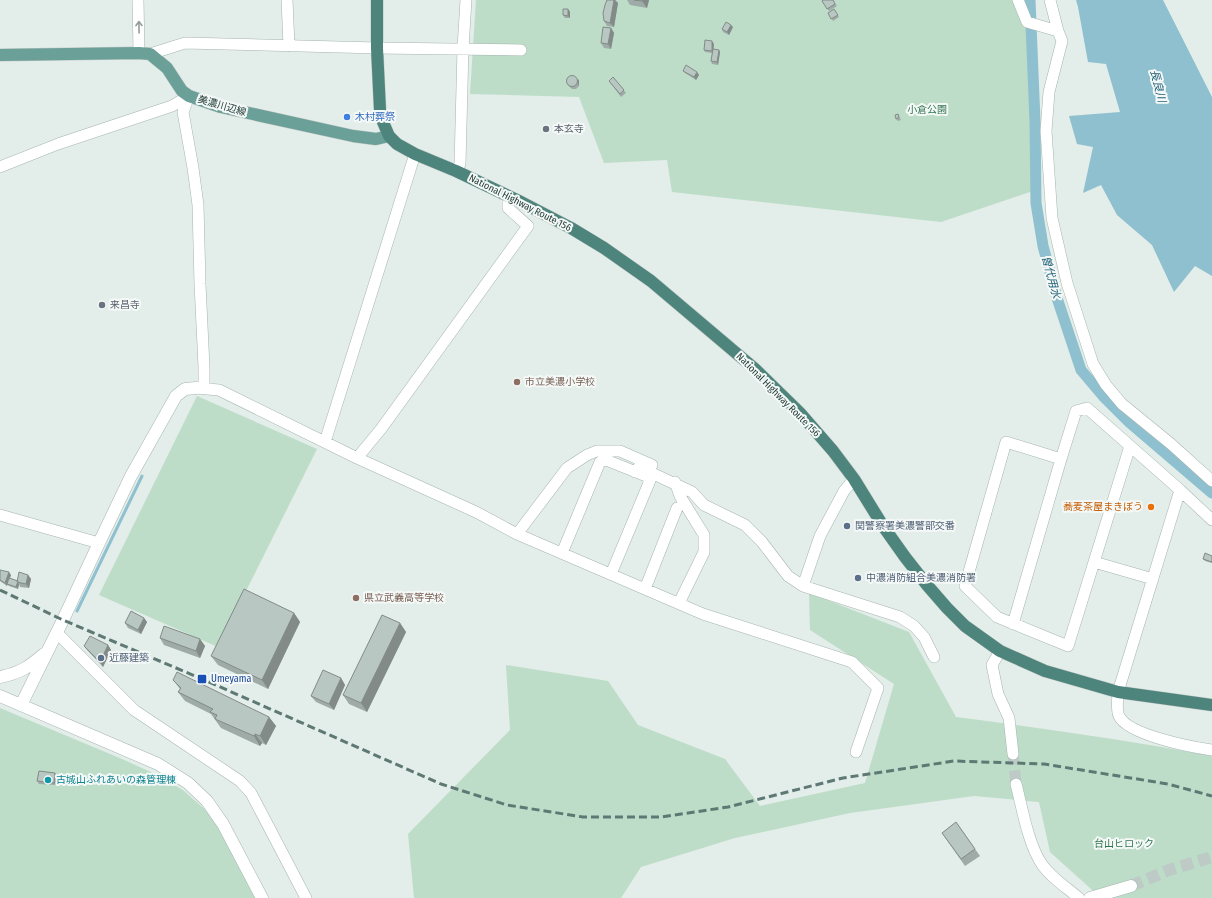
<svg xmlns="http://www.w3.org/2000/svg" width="1212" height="898" font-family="'Fira Sans Condensed','Noto Sans JP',sans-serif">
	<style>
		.green { fill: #bdddc8 }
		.water { fill: #8ec0cf }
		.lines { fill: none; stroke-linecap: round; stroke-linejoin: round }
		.stream { stroke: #8ec0cf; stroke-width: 3 }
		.canal { stroke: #8ec0cf; stroke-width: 11 }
		.minor-tunnel { stroke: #bdcac6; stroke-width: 11; stroke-dasharray: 11 5.5; stroke-linecap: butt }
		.tertiary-tunnel { stroke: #bdcac6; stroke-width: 12; stroke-dasharray: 12 6; stroke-linecap: butt }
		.minor-casing { stroke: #a6b5b0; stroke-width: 12 }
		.tertiary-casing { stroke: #a6b5b0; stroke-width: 13 }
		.primary-casing { stroke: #c2c9c7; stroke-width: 13 }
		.trunk-casing { stroke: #c2c9c7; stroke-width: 13 }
		.minor { stroke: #fff; stroke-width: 11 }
		.tertiary { stroke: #fff; stroke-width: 12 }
		.primary { stroke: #6aa097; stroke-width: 12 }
		.trunk { stroke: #4d847c; stroke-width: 12 }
		.rail { stroke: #5e7974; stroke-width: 3; stroke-dasharray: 8 4; stroke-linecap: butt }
		.wall { fill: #9faba7 }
		.shaded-wall { fill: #828b88 }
		.building { fill: #b9c7c2; stroke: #828b88 }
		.oneway { stroke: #929e9c }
		.shop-dot { fill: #3f7fe0; stroke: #f4f9f7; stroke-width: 1.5 }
		.worship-dot { fill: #6b7280; stroke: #f4f9f7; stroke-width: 1.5 }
		.education-dot { fill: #8d6e63; stroke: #f4f9f7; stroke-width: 1.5 }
		.food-dot { fill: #e8710a; stroke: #f4f9f7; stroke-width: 1.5 }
		.service-dot { fill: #5c6f8a; stroke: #f4f9f7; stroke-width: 1.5 }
		.transit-dot { fill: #1a4fb4; stroke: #f4f9f7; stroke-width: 1.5 }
		.culture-dot { fill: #0f9aa8; stroke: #f4f9f7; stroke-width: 1.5 }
		.labels { text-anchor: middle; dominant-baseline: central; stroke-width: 4; stroke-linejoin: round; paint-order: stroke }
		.street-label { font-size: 10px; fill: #243d38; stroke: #f4f9f7 }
		.park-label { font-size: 10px; fill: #2f734f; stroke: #f4f9f7 }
		.shop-label { font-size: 10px; fill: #366cbe; stroke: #f4f9f7; text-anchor: start }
		.worship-label { font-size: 10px; fill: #5b616d; stroke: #f4f9f7; text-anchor: start }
		.education-label { font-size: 10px; fill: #785e54; stroke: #f4f9f7; text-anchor: start }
		.food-label { font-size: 10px; fill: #c56008; stroke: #f4f9f7; text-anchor: end }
		.service-label { font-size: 10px; fill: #4e5e75; stroke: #f4f9f7; text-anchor: start }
		.transit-label { font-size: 10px; fill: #164399; stroke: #f4f9f7; text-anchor: start }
		.culture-label { font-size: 10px; fill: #0d838f; stroke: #f4f9f7; text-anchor: start }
		.water-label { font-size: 11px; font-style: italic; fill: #206177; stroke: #f4f9f7 }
	</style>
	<rect width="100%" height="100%" fill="#e3ede9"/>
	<!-- green -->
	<path class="green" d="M476,0H1032L1035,3L1039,189L941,222L672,192L667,160L604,163L579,97L470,94Z
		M197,396L317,449L218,647L99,595Z
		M809,593L909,632L956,717C1041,728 1127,740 1212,756V898H1101L1050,852L1039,802L974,796L850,813L735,838L641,867L621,898H414L408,834L510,730L506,665L608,681L638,725L725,759L760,806L865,783L894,684L810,630Z
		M0,708L122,759L153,773L183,790L209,813L227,842L259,898H0Z"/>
	<!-- water -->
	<path class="water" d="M1076,0H1163L1212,97V276L1195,266L1174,292L1152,245L1117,215L1101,185L1083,193L1093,147L1077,144L1069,116L1120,112L1106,64L1088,62L1078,7Z"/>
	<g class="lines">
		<!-- stream -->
		<path class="stream" d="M77,611L142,476"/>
		<!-- canal -->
		<path class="canal" d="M1030,0L1035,121L1036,203L1043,246L1057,298L1081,370L1103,396L1129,422L1212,493"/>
		<!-- minor-tunnel -->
		<path class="minor-tunnel" d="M1013,754L1016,784"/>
		<!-- tertiary-tunnel -->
		<path class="tertiary-tunnel" d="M1131,886L1169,870L1212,857"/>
		<!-- minor casing -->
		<g class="minor-casing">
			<path id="minor" d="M138,0L139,53
				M287,0L289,46
				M1018,0L1027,22L1058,31
				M1050,0L1058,31L1062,41L1049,92L1046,131L1052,218L1067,283L1093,364L1106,385L1122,404L1171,444L1212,481
				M150,54L185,43L377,48L521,50
				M189,96L183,112L193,168L198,205L200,284L204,367V388
				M0,167L58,144L172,106L189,96
				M456,171L460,164L463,48L466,0
				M196,388L219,390L357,458L476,512L517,534L703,614L852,662L878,688L856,752
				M325,442L415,154
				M357,458L381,429L528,226L508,208V196
				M1061,459L1006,442L965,586L997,617L1068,646L1130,446
				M635,472L639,467L692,492L704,505L745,525L762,542L788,576L803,586L900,617L914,626L924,637L934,657
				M675,482L680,496L704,535V552L679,603
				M0,515L99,543
				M1212,520L1180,490L1118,692C1118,697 1116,711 1119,716C1128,735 1191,747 1212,750
				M517,534L567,468L587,455L597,451H620L652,465
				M562,553L600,462L606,460L651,478L611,574
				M1094,562L1153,579
				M803,586L820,536L844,491L854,479
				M645,589L677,508
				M1013,624L1061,459L1076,411L1087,408L1180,490
				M57,633L134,710L240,781L251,793L306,898
				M1000,651L992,665L998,694L1009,718L1013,754
				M1016,784C1022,807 1028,843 1041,863C1050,877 1066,887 1079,898"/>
		</g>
		<!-- tertiary casing -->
		<g class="tertiary-casing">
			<path id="tertiary" d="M0,677C20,673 29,667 44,654
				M0,696L158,764L188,783L207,801L223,824L262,898
				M21,705L63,620L99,543L131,476L176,396L185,389L196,388
				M1090,898L1131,886"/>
		</g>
		<!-- primary casing -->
		<g class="primary-casing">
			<path id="primary" d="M0,55L139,53L150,54L167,68L182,91L189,96L221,107L353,136L376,139L389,136"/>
		</g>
		<!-- trunk casing -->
		<g class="trunk-casing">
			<path id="trunk" d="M377,0V48L380,110L383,122L389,136L397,144L415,154L456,171L521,202L571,228L604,248L651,281L755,369L800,413L833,451L854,479L883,526L905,557L927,585L947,608L965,626L1000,651L1045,671L1118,692L1212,705"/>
		</g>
		<!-- minor -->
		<use href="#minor" class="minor"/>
		<!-- tertiary -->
		<use href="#tertiary" class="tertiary"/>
		<!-- primary -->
		<use href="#primary" class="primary"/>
		<!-- trunk -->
		<use href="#trunk" class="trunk"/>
		<!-- rail -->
		<path class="rail" d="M0,590L63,620L202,679L441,784L507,805L583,817H661L728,807L843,778L954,761L1044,764L1168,784L1212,796"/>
	</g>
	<!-- wall -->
	<path class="wall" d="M607,0H615L618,3L614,27L607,26L604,21Z
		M627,0H649L647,8L630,5Z
		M833,0L837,6L829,11L822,1Z
		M568,9L570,12V18H565L563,15Z
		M834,9L839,17L833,21L828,13Z
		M733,27L729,35L723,32L722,29Z
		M611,28L614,33L611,49L604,48L601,43Z
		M714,44L713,49L719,50L720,52L718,65L712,64L711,61L712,53L705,52L704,50Z
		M683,71L699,75L696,80L685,73Z
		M613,77L626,93L621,97L609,81Z
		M578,79L579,81V86L576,89H572L567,84Z
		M899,116L901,120L898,121L896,119Z
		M1212,556V563L1205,561L1203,559Z
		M0,570L11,575L10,578L18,581L28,575L31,579L29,588L20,587L19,584L18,589L9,586L7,584V586L0,581Z
		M294,613L300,622L268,689L218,665L211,656Z
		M144,618L147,622L141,634L128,628L125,623Z
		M400,623L406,632L367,712L349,704L343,695Z
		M160,638L200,639L205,646L200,658L164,645Z
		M108,645L111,650L103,667L87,650L84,646Z
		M341,678L345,685L334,710L316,702L311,696Z
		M173,680L269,717L276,726L266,745L262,743L260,746L221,728L211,714L185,701L178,692L180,689Z
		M55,773L56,776L55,785L39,784L37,781Z
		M956,822L980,856L965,866L942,833Z"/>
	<!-- shaded-wall -->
	<path class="shaded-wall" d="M614,0H615L618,3L614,27L610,23Z
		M643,0H649L647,8L642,1Z
		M568,9L570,12V18L568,16Z
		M731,25L733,27L729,35L727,32Z
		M611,28L614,33L611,49L608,44Z
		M712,41L714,44L713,54L712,51Z
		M719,50L720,52L718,65L717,62Z
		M697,72L699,75L696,80L694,77Z
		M578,79L579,81V86L578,84Z
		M9,572L11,575L7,586L5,583Z
		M28,575L31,579L29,588L26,584Z
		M17,582L19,584L18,589L16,587Z
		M294,613L300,622L268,689L262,680Z
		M144,618L147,622L141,634L138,630Z
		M400,623L406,632L367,712L361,703Z
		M200,639L205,646L200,658L196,651Z
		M108,645L111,650L103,667L100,662Z
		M341,678L345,685L334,710L329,704Z
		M269,717L276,726L266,745L260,736Z
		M255,734L262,743L260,746L254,736Z
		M55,773L56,776L55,785L54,783Z"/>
	<!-- building -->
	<path class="building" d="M607,0H614L610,23L604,21L603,13L605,5Z
		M634,0H643L642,1Z
		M823,0H833L835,4L827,9L822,1Z
		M563,9H568V16L563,15Z
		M834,9L838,15L831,19L828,13Z
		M726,22L731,25L727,32L722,29Z
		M603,27L611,28L608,44L601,43Z
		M705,40L712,41V51L704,50Z
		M713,49L719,50L717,62L711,61Z
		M686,65L697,72L694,77L683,71Z
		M566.5 81a5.5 5.5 0 1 1 11 0a5.5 5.5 0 1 1-11 0Z
		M613,77L624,90L620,94L609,81Z
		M898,114L899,117L896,119L895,115Z
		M1205,553L1212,556V562L1203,559Z
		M0,570L9,572L5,583L0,580Z
		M19,572L28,575L26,584L17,582Z
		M9,578L18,581L16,587L7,584Z
		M244,589L294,613L262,680L211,656Z
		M131,611L144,618L138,630L125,623Z
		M382,615L400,623L361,703L343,695Z
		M164,626L200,639L196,651L160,638Z
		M90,636L108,645L100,662L84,646Z
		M323,670L341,678L329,704L311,696Z
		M177,672L269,717L260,736L255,734L254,736L215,719L217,715L210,712L213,709L178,692L181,688L173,680Z
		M39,771L55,773L54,783L37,781Z
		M956,822L975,849L961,859L942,833Z"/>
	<!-- one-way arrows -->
	<defs><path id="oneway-shaft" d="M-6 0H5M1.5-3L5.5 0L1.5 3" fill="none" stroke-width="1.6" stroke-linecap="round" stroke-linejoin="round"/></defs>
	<use class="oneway" href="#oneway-shaft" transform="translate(139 27) rotate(-91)"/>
	<!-- markers -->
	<circle class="shop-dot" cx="347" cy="117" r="4"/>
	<g class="worship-dot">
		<circle cx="546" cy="129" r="4"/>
		<circle cx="102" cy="305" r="4"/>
	</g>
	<g class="education-dot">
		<circle cx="517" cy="382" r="4"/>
		<circle cx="356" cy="598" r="4"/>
	</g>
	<circle class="food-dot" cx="1151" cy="507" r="4"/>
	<g class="service-dot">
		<circle cx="847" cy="526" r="4"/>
		<circle cx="858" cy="578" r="4"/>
		<circle cx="101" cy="658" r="4"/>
	</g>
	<rect class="transit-dot" x="197" y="674" width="10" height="10" rx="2"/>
	<circle class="culture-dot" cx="48" cy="780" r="4"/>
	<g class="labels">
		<!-- street labels -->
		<g class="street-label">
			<text transform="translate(222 106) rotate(16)">美濃川辺線</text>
			<text transform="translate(520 203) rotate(27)">National Highway Route 156</text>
			<text transform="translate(778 395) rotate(45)">National Highway Route 156</text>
		</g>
		<!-- park labels -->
		<g class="park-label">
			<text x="927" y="110">小倉公園</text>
			<text x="1124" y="844">台山ヒロック</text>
		</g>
		<!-- shop labels -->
		<g class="shop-label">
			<text x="355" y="117">木村葬祭</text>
		</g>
		<!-- worship labels -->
		<g class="worship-label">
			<text x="554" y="129">本玄寺</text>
			<text x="110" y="305">来昌寺</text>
		</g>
		<!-- education labels -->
		<g class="education-label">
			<text x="525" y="382">市立美濃小学校</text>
			<text x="364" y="598">県立武義高等学校</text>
		</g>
		<!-- food labels -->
		<g class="food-label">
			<text x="1143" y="507">蕎麦茶屋まきぼう</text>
		</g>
		<!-- service labels -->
		<g class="service-label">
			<text x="855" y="526">関警察署美濃警部交番</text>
			<text x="866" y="578">中濃消防組合美濃消防署</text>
			<text x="109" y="658">近藤建築</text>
		</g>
		<!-- transit labels -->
		<g class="transit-label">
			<text x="211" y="679">Umeyama</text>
		</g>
		<!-- culture labels -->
		<g class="culture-label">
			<text x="56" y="780">古城山ふれあいの森管理棟</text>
		</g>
		<!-- water labels -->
		<g class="water-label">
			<text transform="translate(1158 86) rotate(76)">長良川</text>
			<text transform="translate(1051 277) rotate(75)">曽代用水</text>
		</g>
	</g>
</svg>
